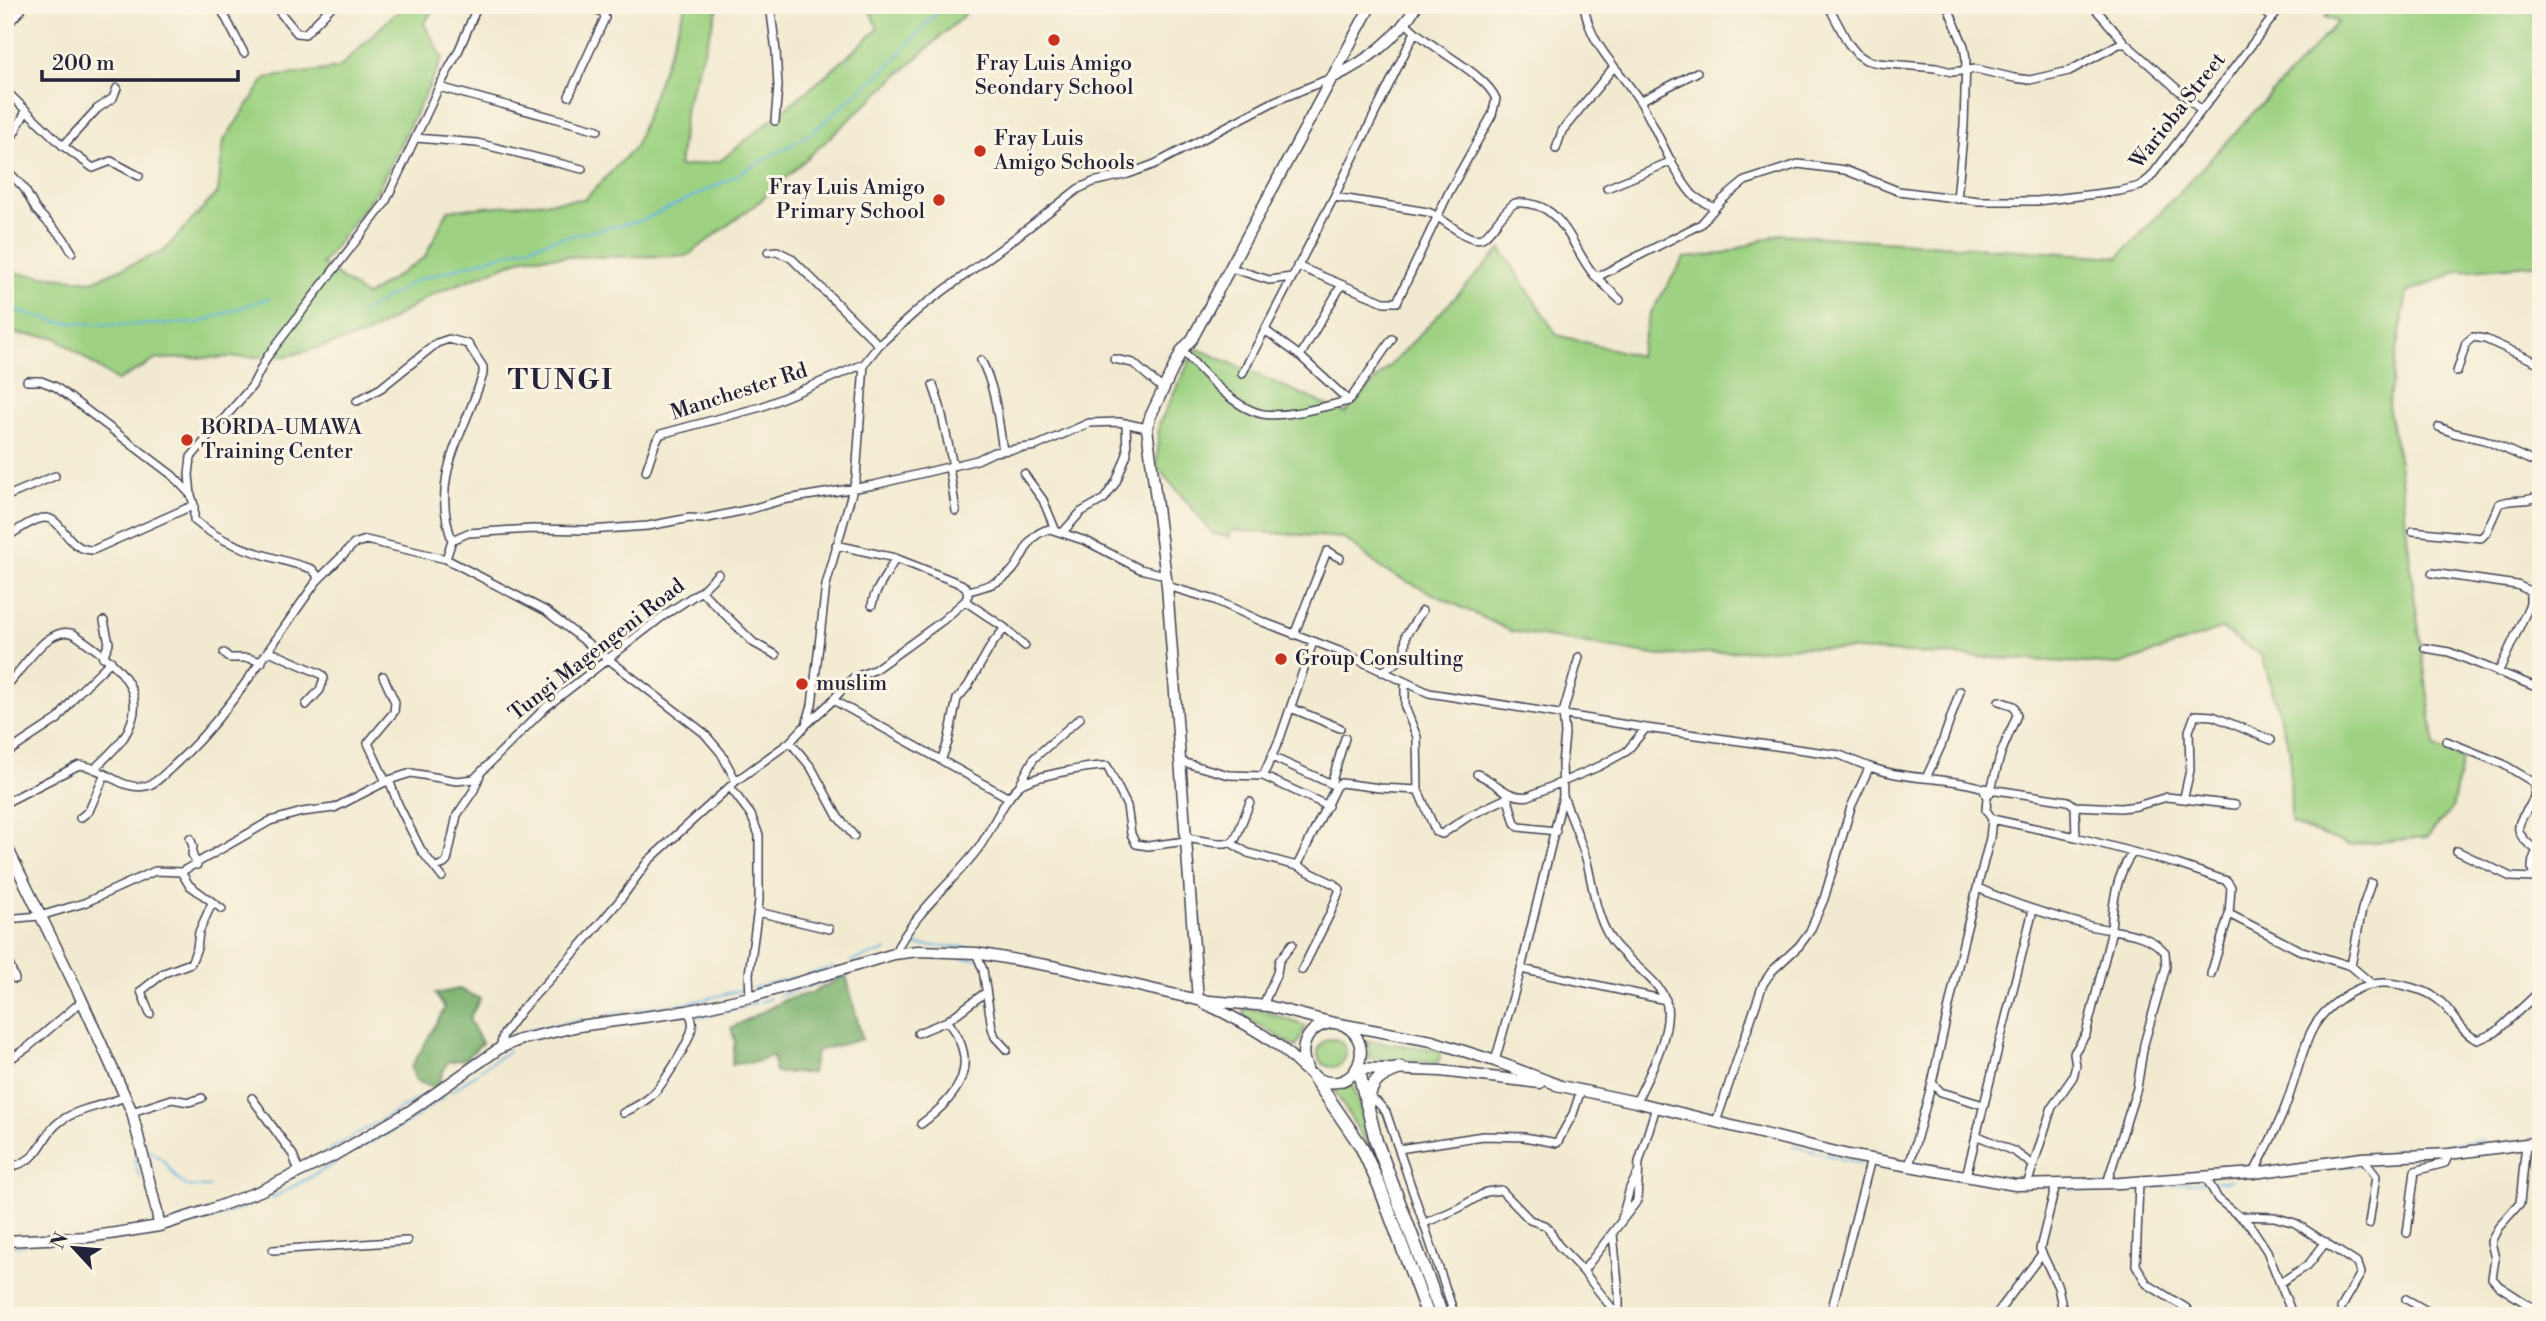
<svg xmlns="http://www.w3.org/2000/svg" width="2546" height="1321" font-family="'Libre Bodoni',serif">
	<style>
		.green { fill: #9ed282; stroke: #607a5e; stroke-width: 2 }
		.forest { fill: #7eb470; stroke: #506b56; stroke-width: 2 }
		.lines { fill: none; stroke-linecap: round; stroke-linejoin: round }
		.stream { stroke: #68b7e2; stroke-width: 2 }
		.street-casing { stroke: #414051; stroke-width: 10 }
		.secondary-casing { stroke: #414051; stroke-width: 13 }
		.primary-casing { stroke: #414051; stroke-width: 15 }
		.street { stroke: #fff; stroke-width: 7 }
		.secondary { stroke: #fff; stroke-width: 10 }
		.primary { stroke: #fff; stroke-width: 12 }
		.poi-dot { fill: #c8321e; stroke: #fcf5e5; stroke-width: 2.5 }
		.labels { text-anchor: middle; dominant-baseline: central; stroke-width: 6; stroke-linejoin: round; paint-order: stroke }
		.poi-label { font-size: 21px; fill: #22223b; stroke: #fcf5e5; text-anchor: start }
		.street-label { font-size: 21px; fill: #22223b; stroke: #fcf5e5 }
		.district-label { font-size: 28px; font-weight: bold; letter-spacing: 2px; fill: #22223b; stroke: #fcf5e5 }
	</style>
	<rect width="100%" height="100%" fill="#fcf5e5"/>
	<filter id="ink" filterUnits="userSpaceOnUse"><feTurbulence type="fractalNoise" baseFrequency=".0143" numOctaves="2"/><feDisplacementMap in="SourceGraphic" scale="14" xChannelSelector="R" yChannelSelector="G"/><feConvolveMatrix kernelMatrix="1 2 1 2 8 2 1 2 1" color-interpolation-filters="sRGB"/></filter>
	<filter id="wash" filterUnits="userSpaceOnUse"><feTurbulence type="fractalNoise" baseFrequency=".00686" numOctaves="4" result="noise"/><feDisplacementMap in="SourceGraphic" scale="28" xChannelSelector="R" yChannelSelector="G"/><feGaussianBlur stdDeviation="1.57" result="paint"/><feColorMatrix in="noise" values="0 0 0 0 0 0 0 0 0 0 0 0 0 0 0 0 0 1.4 0 .05"/><feComposite in="paint" operator="in"/></filter>
	<g filter="url(#wash)">
		<rect width="100%" height="100%" fill="#f2ead0"/>
		<!-- green -->
		<path class="green" d="M404,5H436L424,24L443,58L378,189L322,264L366,296L425,257L448,210L585,199L635,147L686,5H719L686,105L679,167L720,161L823,78L878,29L867,5H975L760,201L687,256L527,257L431,295L368,334L288,356L157,359L117,381L55,337L5,333V272L92,281L164,251L218,192L224,140L266,78L339,68Z
			M2334,5H2541V264L2459,271L2407,293L2388,405L2399,463L2413,587L2435,747L2462,759L2452,809L2427,837L2349,845L2291,823L2290,750L2262,656L2221,629L2120,665L1803,647L1660,656L1511,631L1385,571L1344,538L1231,530L1230,537L1214,534L1157,467L1159,424L1196,348L1345,413L1501,249L1557,335L1639,356L1650,314L1684,258L1722,254L1780,234L2119,257L2338,22L2325,17Z
			M1244,1009L1260,1010L1306,1026L1296,1047L1244,1016Z
			M1318 1053a14 14 0 1 1 28 0a14 14 0 1 1-28 0Z
			M1368,1041L1439,1050L1440,1059L1436,1063L1401,1059H1369Z
			M1352,1083L1374,1156L1334,1090Z"/>
		<!-- forest -->
		<path class="forest" d="M846,975L862,1039L816,1051L812,1073H775L773,1055L757,1062L732,1064L735,1041L731,1028L787,999L812,993Z
			M459,989L480,999L469,1019L482,1043L465,1059L447,1062L436,1089L416,1081L411,1068L445,1008L435,994Z"/>
		<g class="lines">
			<!-- stream -->
			<path class="stream" d="M5,308L59,322L118,325L197,323L269,298
				M360,314L417,280L555,239L641,221L728,180L810,134L886,68L944,5
				M908,945L969,947
				M913,957L923,956
				M960,958L975,959
				M851,961L887,950
				M887,962L907,958
				M862,969L881,964
				M805,975L833,967
				M753,988L796,977
				M779,996L850,973
				M762,1002L770,998
				M635,1010L684,1004L746,989
				M696,1015L703,1017L756,1003
				M605,1016L626,1011
				M525,1031L585,1019
				M480,1070L509,1051
				M451,1092L477,1073
				M406,1124L445,1096
				M1779,1132L1869,1153
				M1792,1146L1862,1164
				M148,1150L164,1161L178,1180L187,1186L210,1187
				M2387,1152L2483,1140
				M134,1157L139,1177
				M344,1157L403,1125
				M316,1158L422,1096
				M1878,1167L1889,1168
				M2314,1170L2361,1164
				M2213,1182L2232,1180
				M2143,1188L2202,1182
				M2070,1189H2132
				M272,1198L336,1163
				M118,1238C165,1231 208,1223 252,1204
				M94,1241L112,1239
				M5,1247L25,1245"/>
		</g>
	</g>
	<g filter="url(#ink)">
		<g class="lines">
			<!-- street casing -->
			<g class="street-casing">
				<path id="street" d="M219,5L244,53
					M274,5L297,33L305,34L333,5
					M374,5L375,6
					M770,5L776,51L778,86L775,121
					M1584,5C1589,46 1621,70 1641,103C1658,131 1671,169 1692,194C1698,200 1707,204 1715,208
					M1828,5L1848,43L1857,54L1866,60L1878,63L1936,68L1952,72L1976,69L2014,78L2030,80L2069,71L2119,44H2126
					M1947,5L1964,46L1966,59L1964,125L1957,199
					M2092,5L2126,44L2201,110
					M2255,5L2272,18
					M5,27L22,9
					M439,87L598,130
					M5,90L63,146L97,109L113,98L117,88
					M569,96L605,18L603,12L582,5
					M1640,101L1697,72
					M416,138L477,143L582,169
					M63,146L93,168L111,161L139,176
					M1556,149L1562,131L1613,68
					M5,150L26,111
					M5,168L24,188L36,210L64,239L72,252
					M1607,188L1672,161
					M1334,197L1428,212C1444,217 1471,248 1485,236C1496,226 1502,212 1515,203C1564,200 1570,246 1594,275H1601L1701,224L1722,200L1745,181L1798,164L1845,170L1898,191L1979,201H2037L2120,191L2140,186L2150,178L2282,5
					M768,252L777,251L791,258L879,345
					M1297,266L1384,302H1397L1449,192L1492,115L1496,99C1485,72 1428,48 1406,23
					M1231,268L1269,280L1292,277
					M1594,275L1620,300
					M1265,330L1300,356L1349,401
					M1182,350C1201,371 1234,409 1263,414C1287,418 1324,406 1349,401L1392,339
					M1300,356L1341,286
					M1114,359L1133,363L1163,389
					M981,360C996,389 998,419 1003,451
					M2457,372L2466,343L2473,337L2485,339L2541,364
					M1242,374L1334,197L1415,32
					M933,385L940,406L953,466
					M357,401L381,388L437,343L449,339L468,344L483,367V374C465,434 429,475 452,540
					M2439,427L2454,433L2485,440L2541,465
					M949,467L956,511
					M646,471L656,441L661,434L761,407L864,364
					M1024,474L1043,500L1055,529
					M191,495L189,475L191,457L252,386L267,357L385,203L439,87L458,52L478,5
					M5,497L55,476
					M2413,531L2481,538L2486,533L2499,504C2514,497 2529,504 2541,494
					M1063,532L1081,512L1104,499L1116,482L1127,454L1126,423
					M5,538C16,532 33,518 45,518C63,518 67,551 93,550L194,505
					M446,559L452,540L468,533L532,529L589,530L648,526L690,518L703,519L751,509L782,500L874,485L977,460L994,452L1036,446L1089,423L1119,422L1147,428
					M2432,573L2517,585L2530,591V604L2498,673
					M315,583L354,544L366,540L446,559L546,611L704,733L721,753L736,781
					M1167,586L1215,600L1263,622L1339,651L1429,693L1646,728L1840,755C1861,764 1880,772 1902,775C1930,780 1956,779 1983,788L1987,798L1986,810L1992,819L1990,838L1964,939L1932,1083L1909,1166
					M701,591L754,643L776,655
					M968,591C983,587 998,584 1010,573C1026,558 1025,534 1050,529L1086,541L1140,569L1165,575
					M965,601L1005,628L1025,646
					M2530,604L2541,612
					M872,605C874,589 889,574 895,558
					M1294,635L1327,551L1340,558
					M2425,648L2449,652L2541,689
					M269,651L321,674L324,678L320,690L306,705
					M224,653L229,658H248L262,662
					M103,657L109,643L104,621
					M1382,672L1401,659L1405,649L1406,635L1422,611
					M383,676L395,702L394,712L368,743L386,782
					M1405,683V707L1417,737L1418,790L1436,832L1442,834L1469,816L1507,798
					M5,687C22,672 47,623 74,634C111,660 155,688 124,737C116,749 104,759 94,769
					M833,700L1009,798
					M1291,708L1340,728
					M808,723L829,704L853,678L874,670L909,645L942,621L965,601L968,595L966,587L961,584L895,558L836,545
					M2446,741L2503,764L2533,782C2544,813 2493,821 2537,850
					M790,742L811,767L838,817L854,836
					M5,754L58,719L77,694L111,661
					M1272,757L1336,786L1341,783L1380,788L1418,790
					M942,758L948,742L957,699L968,686L992,644L1005,628
					M1182,762L1229,775L1263,776L1280,738L1313,642
					M1477,774C1496,781 1508,800 1529,796L1600,766L1627,751L1646,728
					M1263,776L1328,806
					M1926,778L1941,746L1960,691
					M389,780L398,804L421,850L442,877
					M1020,784L1034,758L1080,718
					M1331,784L1345,738
					M730,787L751,815L759,835V901L749,974L750,997
					M1983,788L2068,801L2075,806L2076,837
					M1990,793L2001,753L2017,715L2014,706L1999,701
					M1507,796L1515,823L1519,827L1556,831
					M1563,796C1571,818 1581,840 1587,862C1593,887 1596,916 1610,938C1624,961 1664,981 1667,1006C1671,1035 1648,1077 1636,1102
					M2184,797L2190,770L2189,731L2195,715L2213,716L2271,740
					M5,803L79,765C102,766 121,791 145,786C155,785 164,774 171,768C231,714 270,645 317,581V575L312,569C271,556 227,549 194,520V505L191,495L172,475L56,387L41,381H27
					M2075,806L2121,808L2137,806L2167,797L2235,805
					M80,818L89,811L105,774
					M1992,819L2076,837L2177,864L2227,881L2231,887L2229,914L2211,974
					M190,838L193,846L192,854L197,865
					M1186,838L1217,843H1231L1236,838L1250,802
					M1231,843L1248,853L1297,866L1336,786
					M2541,845C2530,859 2528,874 2541,886
					M2457,851L2511,877L2533,878
					M1297,866L1334,884L1340,889L1330,914L1302,970
					M436,867L444,864L447,861L457,815L474,790L480,775
					M181,872L189,885L222,909
					M1978,888C2014,905 2052,916 2090,926C2115,932 2146,931 2165,952L2166,967L2144,1044L2137,1088L2107,1183
					M758,912L829,929
					M2229,914L2299,950L2351,966L2373,985
					M5,919L40,916L84,903L155,871L181,872L270,821L302,812L334,808L389,780L411,773L457,781L474,779L546,707L663,616L701,591L718,574
					M2111,929C2113,902 2116,875 2133,852
					M976,953L983,970L992,1028L995,1037L1007,1050
					M5,954L15,979
					M894,954C915,912 950,885 978,849C992,830 1001,803 1019,786C1028,777 1093,765 1107,766L1127,806L1131,834L1136,844L1148,846L1186,841
					M2351,966L2362,909L2371,883
					M1521,969L1666,1000
					M1263,1005L1277,973L1279,961L1292,944
					M150,1014L141,991L164,973L191,963L197,948L199,932L212,903
					M918,1033L947,1021L986,992
					M500,1048L503,1035L522,1009L577,950L620,900L648,861L736,781L790,742L806,725L812,705L826,585L856,478L864,364L879,345L920,308L1002,248L1078,189L1093,182L1128,174L1155,164L1275,101L1331,78
					M1495,1061L1521,969L1563,796L1562,764L1565,734L1563,713L1579,657
					M5,1062L27,1048L82,1001
					M1932,1083L1941,1092L1983,1105
					M252,1098L293,1155L299,1172
					M1368,1100L1377,1102L1386,1112L1455,1316
					M132,1112L172,1099L189,1102L202,1098
					M623,1113C633,1108 642,1104 651,1096C662,1086 696,1035 692,1021C692,1017 689,1014 687,1011
					M1716,1122L1763,984L1772,971L1799,946L1810,931L1824,899L1851,807L1869,768
					M921,1124C959,1096 982,1064 947,1021
					M1976,1135L2015,1152L2033,1165
					M2526,1144L2520,1203L2498,1228L2491,1242L2495,1259L2492,1278L2499,1286L2541,1313
					M1399,1149L1483,1136L1524,1137L1557,1143L1573,1114L1581,1090
					M2362,1158L2376,1176L2369,1224
					M5,1168C46,1161 38,1136 62,1120C80,1108 105,1105 125,1097
					M2254,1173C2265,1150 2278,1128 2286,1105C2295,1081 2300,1057 2310,1034C2321,1009 2354,984 2382,983C2395,982 2411,987 2423,991C2454,1003 2455,1031 2478,1040L2496,1032L2541,990
					M1966,1176L2033,910
					M2205,1176L2218,1199L2250,1225L2267,1251L2293,1316
					M2139,1182L2136,1265L2147,1284L2186,1308L2193,1316
					M2056,1184L2040,1249L2058,1287L2064,1316
					M2027,1185L2052,1107L2073,1077L2076,1065L2074,1053L2086,1034L2112,930
					M2239,1216L2274,1217L2295,1223L2358,1264L2361,1273L2341,1308
					M1622,1218L1630,1188L1638,1173
					M1425,1223L1459,1208L1486,1192L1501,1190L1530,1220L1544,1225L1548,1228L1558,1245L1583,1271L1618,1316
					M2407,1233L2415,1171L2445,1163L2449,1154
					M1613,1234L1619,1293V1315
					M273,1250L407,1241
					M1583,1271L1637,1201L1639,1162L1656,1107
					M2280,1283L2308,1265L2326,1242
					M2406,1299L2436,1316
					M1830,1316L1871,1159
					M1995,1316L2041,1255"/>
			</g>
			<!-- secondary casing -->
			<g class="secondary-casing">
				<path id="secondary" d="M1332,78C1367,61 1396,40 1417,5
					M5,843L79,994L132,1112L157,1212L159,1226
					M1198,1000L1167,586L1147,428L1150,417L1182,350L1192,339L1371,5
					M1204,1003C1230,1015 1256,1029 1279,1046C1291,1055 1307,1075 1321,1080C1356,1094 1377,1044 1345,1026
					M1307,1068C1297,1047 1308,1026 1331,1023
					M1358,1068L1441,1071L1540,1083
					M1556,1085L1636,1102L1848,1155L2015,1185L2120,1183L2254,1173L2362,1158L2449,1154L2541,1142
					M5,1241L87,1237L116,1233L159,1226L209,1210L260,1191L333,1156L410,1111L500,1048L519,1040L579,1026L687,1011L750,997L894,954L918,951L976,953L1057,967L1198,1000L1268,1006L1334,1023L1432,1041L1495,1061L1561,1086"/>
			</g>
			<!-- primary casing -->
			<g class="primary-casing">
				<path id="primary" d="M1358,1068L1376,1141L1442,1316
					M1313,1076L1361,1146L1379,1185L1428,1316
					M1368,1102C1370,1081 1381,1075 1400,1068"/>
			</g>
			<!-- street -->
			<use href="#street" class="street"/>
			<!-- secondary -->
			<use href="#secondary" class="secondary"/>
			<!-- primary -->
			<use href="#primary" class="primary"/>
		</g>
	</g>
	<!-- markers -->
	<g class="poi-dot">
		<circle cx="1054" cy="40" r="7"/>
		<circle cx="980" cy="151" r="7"/>
		<circle cx="939" cy="200" r="7"/>
		<circle cx="187" cy="440" r="7"/>
		<circle cx="1281" cy="659" r="7"/>
		<circle cx="802" cy="684" r="7"/>
	</g>
	<g class="labels">
		<!-- poi labels -->
		<g class="poi-label">
			<text x="1054" y="64" text-anchor="middle">Fray Luis Amigo<tspan x="1054" dy="24">Seondary School</tspan></text>
			<text x="994" y="139">Fray Luis<tspan x="994" dy="24">Amigo Schools</tspan></text>
			<text x="925" y="188" text-anchor="end">Fray Luis Amigo<tspan x="925" dy="24">Primary School</tspan></text>
			<text x="201" y="428">BORDA-UMAWA<tspan x="201" dy="24">Training Center</tspan></text>
			<text x="1295" y="659">Group Consulting</text>
			<text x="816" y="684">muslim</text>
		</g>
		<!-- street labels -->
		<g class="street-label">
			<text transform="translate(2178 111) rotate(-52)">Warioba Street</text>
			<text transform="translate(739 392) rotate(-18)">Manchester Rd</text>
			<text transform="translate(597 650) rotate(-38)">Tungi Magengeni Road</text>
		</g>
		<!-- district labels -->
		<g class="district-label">
			<text x="561" y="380">TUNGI</text>
		</g>
	</g>
	<!-- margin -->
	<rect width="2546" height="1321" fill="none" stroke="#fcf5e5" stroke-width="28"/>
	<!-- north arrow -->
	<g transform="translate(74 1248) rotate(296)" stroke="#fcf5e5" stroke-width="5" paint-order="stroke">
	<path d="M0-5L12 26L0 18L-12 26Z" fill="#22223b"/>
	<text y="-10" font-size="19" font-weight="bold" text-anchor="middle" fill="#22223b">N</text>
	</g>
	<!-- scale -->
	<path d="M42 70v10h196v-10" fill="none" stroke="#22223b" stroke-width="3.5"/>
	<text x="52" y="70" font-size="21" fill="#22223b" stroke="#fcf5e5" stroke-width="5" paint-order="stroke">200 m</text>
</svg>
